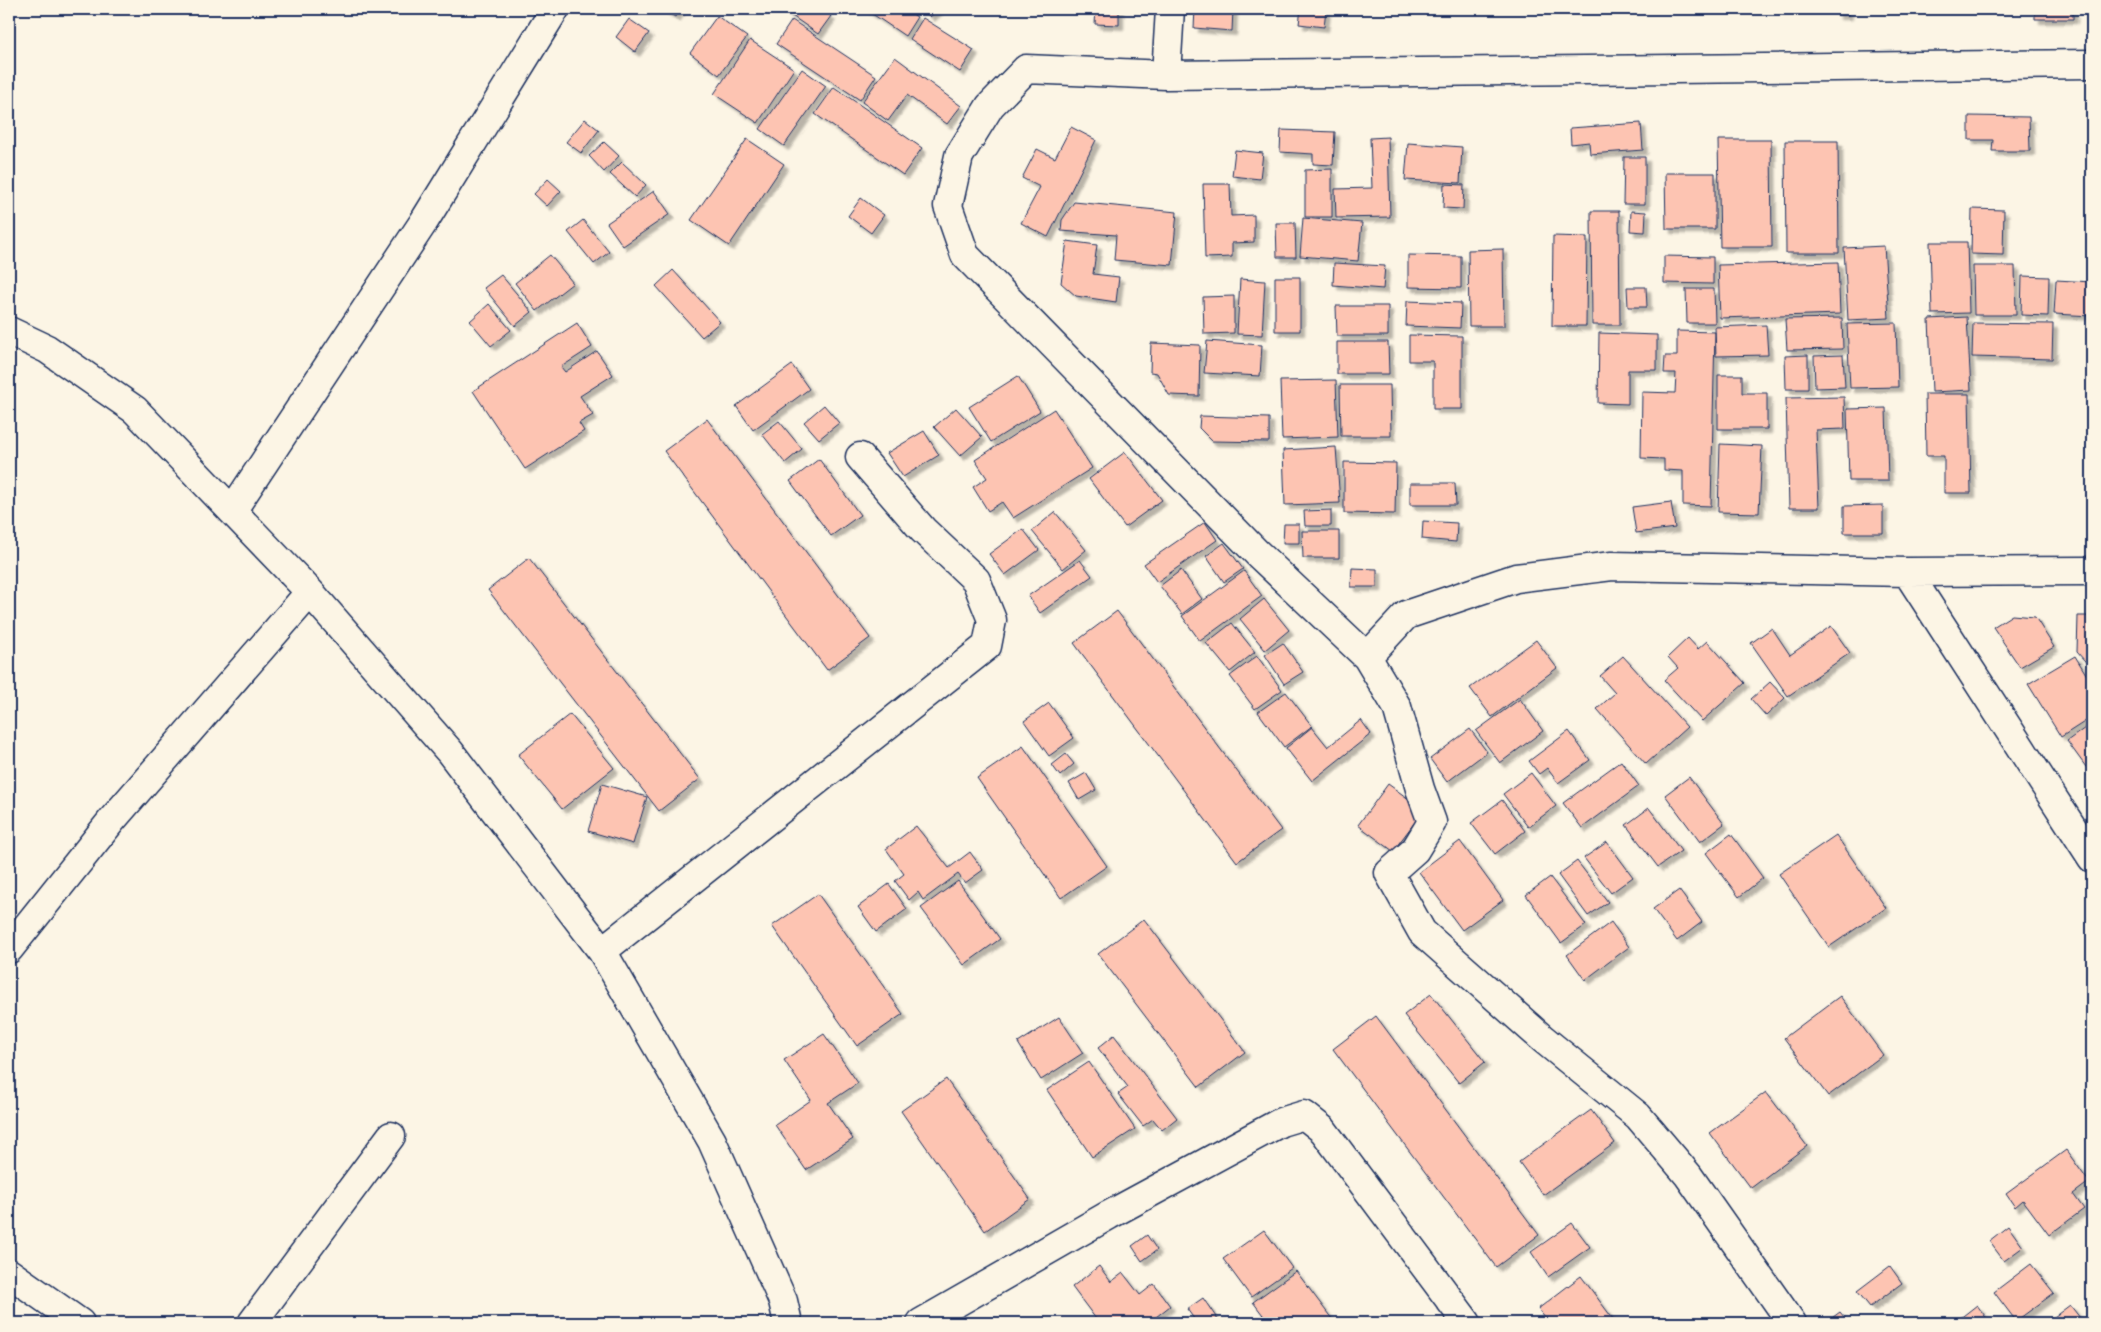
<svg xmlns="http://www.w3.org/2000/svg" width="2101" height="1332" font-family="'Balsamiq Sans',sans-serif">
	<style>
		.building { fill: #fdc4b2; stroke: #1b2f5e; filter: url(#shadow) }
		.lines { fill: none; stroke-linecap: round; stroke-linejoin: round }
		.minor-casing { stroke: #1b2f5e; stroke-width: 31 }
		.minor { stroke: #fcf5e5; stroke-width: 28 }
	</style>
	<defs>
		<filter id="shadow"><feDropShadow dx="4.5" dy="4.5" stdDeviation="1" flood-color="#0004"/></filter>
	</defs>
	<rect width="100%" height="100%" fill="#fcf5e5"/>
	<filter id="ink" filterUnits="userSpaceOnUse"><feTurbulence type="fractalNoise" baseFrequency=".02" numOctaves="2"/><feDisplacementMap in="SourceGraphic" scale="10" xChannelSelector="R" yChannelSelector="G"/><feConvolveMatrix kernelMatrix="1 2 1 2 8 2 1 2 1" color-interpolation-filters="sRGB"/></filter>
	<g filter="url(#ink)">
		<!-- building -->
		<path class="building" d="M663,9H681L675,17Z
			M782,9H821L831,16L818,34Z
			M865,9H905L917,17L905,36Z
			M923,9H939L930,17Z
			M1096,9H1119V25L1095,24Z
			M1195,9H1233L1232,31L1194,28Z
			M1301,9H1326L1324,27L1299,24Z
			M1836,9H1848V15H1836Z
			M2035,9H2073V19H2035Z
			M717,16L747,37L719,75L690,53Z
			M923,18L974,50L960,72L910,39Z
			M629,19L649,33L635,52L616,37Z
			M792,20L876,76L860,100L776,44Z
			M750,40L794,69L758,123L714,94Z
			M895,57L961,106L947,124L907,95L888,121L862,102Z
			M802,69L826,86L784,146L760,129Z
			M834,87L922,148L903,175L815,114Z
			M1969,116L2029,117L2030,151H1992L1993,140H1969Z
			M585,119L599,130L581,153L566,142Z
			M1641,123L1643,150L1590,154L1589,142L1571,144L1570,128Z
			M1071,127L1096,140L1048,237L1021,223L1040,187L1022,178L1037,149L1055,158Z
			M1281,130L1335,132L1333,165L1313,164V154L1280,152Z
			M1388,137L1390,217L1336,218L1335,189L1372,188L1370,138Z
			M747,139L784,164L729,246L691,220Z
			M1718,140H1771L1772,247H1720Z
			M1785,141H1838L1839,253H1786Z
			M604,142L619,156L604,172L589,156Z
			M1408,143L1462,147L1460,183L1405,180Z
			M1235,150L1263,153L1260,179L1232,176Z
			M1624,157H1645V204H1623Z
			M622,162L646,185L635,197L610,174Z
			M1332,169V217H1305V170Z
			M1665,173H1715V229H1666Z
			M548,179L561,191L547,206L534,194Z
			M1203,184H1230L1231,216L1254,215V242L1232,243V257L1205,258Z
			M1444,184L1464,185L1463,209L1443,208Z
			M654,191L670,214L623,246L607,223Z
			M861,198L884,215L871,233L848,216Z
			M1074,202L1177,212L1172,265L1114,260L1116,235L1061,231L1062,220Z
			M1972,209L2004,210L2003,255L1971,254Z
			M1591,211H1619L1620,325H1592Z
			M1631,211L1646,212L1645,232L1630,231Z
			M1303,218L1362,223L1358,261L1300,256Z
			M583,220L609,252L594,264L568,232Z
			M1276,223H1295L1296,257H1277Z
			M1553,236L1587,237L1586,326H1552Z
			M1067,241L1097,245L1093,274L1119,277L1116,302L1076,296L1061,283Z
			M1930,242H1967L1969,313L1932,314Z
			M1884,246L1889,318L1848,320L1844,248Z
			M1503,249L1504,326H1469L1468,250Z
			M550,255L573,283L537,311L515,283Z
			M1408,255L1461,256V288L1408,287Z
			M1664,256L1713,257V284L1664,283Z
			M1838,262L1840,314L1720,318L1718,265Z
			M1334,263L1385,266L1383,289L1333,285Z
			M1973,266H2015L2016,315H1974Z
			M673,270L720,322L702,337L656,286Z
			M501,275L532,312L515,326L484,288Z
			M2022,276L2049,277L2048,316L2021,315Z
			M1275,277H1300V331H1275Z
			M1240,279L1265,281L1262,335L1237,334Z
			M2056,280L2092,282V316L2054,314Z
			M1627,287H1646L1647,307H1628Z
			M1686,289H1714L1715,323H1687Z
			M1234,296V333L1204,334L1203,297Z
			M1407,301L1461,303L1460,328L1406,326Z
			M489,304L511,330L491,346L470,321Z
			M1336,306H1388V336H1337Z
			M1967,317L1971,390L1932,392L1929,319Z
			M1842,318L1843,349L1787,350L1785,319Z
			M577,323L592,347L561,367L565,372L597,351L613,375L580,396L593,415L579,423L584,431L525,469L473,391Z
			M1896,323L1898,387L1850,388L1847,324Z
			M1973,323L2053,324L2052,359L1972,357Z
			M1766,325L1768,355L1716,356L1715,327Z
			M1677,331L1715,332L1711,506L1683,505V471L1664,470V459L1641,458L1642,392L1675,393L1676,373H1664L1665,356H1677Z
			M1599,333L1657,335V370H1628V404L1598,403Z
			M1409,335L1462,336V409H1433V361H1409Z
			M1207,341L1262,345L1260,376L1204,373Z
			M1337,342H1388L1389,374H1337Z
			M1151,343L1200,345L1199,396L1169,395L1157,373L1150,372Z
			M1808,355V389H1786L1785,356Z
			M1843,355L1845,387L1815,388L1814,356Z
			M792,365L809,389L753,430L736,406Z
			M1718,375H1742V393H1767V429H1718Z
			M1018,376L1040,411L991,442L969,407Z
			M1336,380L1338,437L1282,439L1280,381Z
			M1340,385H1390L1391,436H1341Z
			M1925,394H1969L1971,493H1944V456H1926Z
			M1844,397L1845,429L1816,430L1819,508H1789L1786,398Z
			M824,405L839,423L819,439L804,422Z
			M956,408L982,437L960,456L934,427Z
			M1886,408L1888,481H1849L1847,409Z
			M1054,409L1092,468L1013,518L1002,502L988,511L973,487L987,478L975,460Z
			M1200,416L1269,418V442L1212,441L1199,428Z
			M707,419L870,638L827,670L664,451Z
			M779,421L802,449L785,463L762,434Z
			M924,431L939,455L903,477L887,453Z
			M1720,444L1762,446L1759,513L1718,512Z
			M1336,447L1340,503L1285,505L1283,450Z
			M1125,452L1162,500L1125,527L1089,479Z
			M819,459L860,515L831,536L790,481Z
			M1344,462L1396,463L1395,514L1344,513Z
			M1410,483H1455L1456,505H1410Z
			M1671,502L1675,528L1636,533L1632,507Z
			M1883,505V533H1844V506Z
			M1331,510V526H1305L1304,511Z
			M1055,512L1086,550L1063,569L1032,531Z
			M1423,521L1457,523L1456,542L1422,539Z
			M1205,522L1217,540L1157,582L1144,564Z
			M1284,524H1299V543H1283Z
			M1023,529L1039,550L1005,575L989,554Z
			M1302,531H1339V558H1303Z
			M1224,543L1243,569L1224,582L1206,556Z
			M529,558L700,779L659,811L488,590Z
			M1080,560L1092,576L1040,613L1028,596Z
			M1352,568L1377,569V587H1351Z
			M1181,570L1202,599L1182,614L1160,586Z
			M1244,571L1262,596L1200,641L1182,616Z
			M1264,599L1289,630L1265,650L1240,619Z
			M1117,611L1281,830L1237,862L1074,643Z
			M2012,615L2035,617L2054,647L2020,667L1993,627Z
			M2078,616H2092V669L2077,652Z
			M1232,623L1255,652L1230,672L1206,643Z
			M1831,626L1850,653L1788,696L1751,643L1772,628L1790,655Z
			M1688,638L1698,649L1707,641L1745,683L1702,721L1664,680L1678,668L1668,657Z
			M1536,640L1557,668L1492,717L1470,688Z
			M1283,643L1303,672L1284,684L1265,655Z
			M1257,656L1282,690L1255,709L1230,676Z
			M1623,656L1687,727L1646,764L1597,709L1615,693L1600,676Z
			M2075,656L2092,684V717L2061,737L2028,684Z
			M1770,682L1785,698L1766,716L1751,699Z
			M1286,692L1312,726L1284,747L1258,712Z
			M1520,699L1543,731L1500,763L1476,731Z
			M1049,703L1074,738L1049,756L1024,721Z
			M570,714L614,768L562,809L518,755Z
			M1361,720L1371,734L1312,781L1286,748L1312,727L1328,747Z
			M2092,723V763L2086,767L2067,741Z
			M1470,729L1487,752L1447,782L1430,759Z
			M1569,731L1590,760L1558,783L1547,768L1539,774L1529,761Z
			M1023,746L1107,866L1061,898L977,778Z
			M1066,754L1074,764L1060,776L1052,765Z
			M1621,761L1639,786L1582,828L1563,803Z
			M2092,772V783L2087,775Z
			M1086,773L1096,790L1079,800L1069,783Z
			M1531,773L1556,806L1528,827L1503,794Z
			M1689,777L1724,824L1700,842L1665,795Z
			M602,784L647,797L633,844L588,831Z
			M1388,784L1424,810L1393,851L1358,825Z
			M1502,800L1525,831L1495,854L1471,823Z
			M1649,808L1681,851L1658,867L1626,825Z
			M916,826L949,868L970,852L983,870L965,883L958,874L923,900L918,892L909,900L895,881L904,874L886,849Z
			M1731,834L1763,878L1739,897L1706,853Z
			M1836,835L1886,908L1829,947L1779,874Z
			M1460,841L1503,900L1462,930L1419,872Z
			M1607,842L1633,877L1611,893L1584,858Z
			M1577,861L1608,902L1588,916L1558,875Z
			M1550,877L1586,925L1561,943L1526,895Z
			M958,881L1000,939L964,965L921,908Z
			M889,884L907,909L876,932L858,907Z
			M1679,890L1702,922L1677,941L1653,909Z
			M818,894L903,1014L857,1046L772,926Z
			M1144,919L1245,1052L1199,1087L1098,954Z
			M1611,922L1629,947L1585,980L1567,955Z
			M1431,994L1485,1062L1459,1083L1404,1015Z
			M1840,996L1883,1055L1828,1096L1784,1038Z
			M1376,1016L1539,1235L1496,1267L1333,1049Z
			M1059,1017L1083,1053L1041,1080L1018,1043Z
			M824,1034L858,1083L828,1103L853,1139L806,1170L775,1125L811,1100L784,1060Z
			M1114,1035L1177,1118L1162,1130L1153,1119L1143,1126L1118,1094L1128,1087L1098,1048Z
			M1089,1062L1135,1129L1092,1157L1047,1090Z
			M946,1079L1030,1199L985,1231L901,1111Z
			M1766,1092L1807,1146L1751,1188L1710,1133Z
			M1591,1110L1615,1143L1543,1195L1519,1162Z
			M2066,1150L2089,1182L2073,1194L2084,1209L2049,1235L2023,1200L2015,1207L2006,1194Z
			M1572,1223L1590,1247L1548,1277L1531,1252Z
			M2008,1226L2023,1247L2004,1261L1989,1241Z
			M1264,1230L1292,1268L1251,1297L1223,1259Z
			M1147,1235L1157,1250L1142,1261L1132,1246Z
			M2031,1264L2054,1293L2016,1321L1994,1292Z
			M1099,1266L1111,1282L1123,1273L1140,1295L1154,1284L1170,1306L1156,1317L1161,1323H1099L1072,1287Z
			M1890,1266L1902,1283L1870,1307L1857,1291Z
			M1296,1271L1335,1323H1269L1253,1302Z
			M1581,1276L1616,1323H1549L1538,1309Z
			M1203,1298L1218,1320L1214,1323H1197L1187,1309Z
			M1977,1305L1990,1323H1954Z
			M2070,1305L2084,1323H2046Z
			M1840,1312L1849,1323H1825Z
			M1705,1318L1710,1323H1700Z"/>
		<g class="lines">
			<!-- minor casing -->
			<g class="minor-casing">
				<path id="minor" d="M1166,75L1170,9
					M9,331L47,349L135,410L310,592L450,752L602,951L712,1141L783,1301L788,1323
					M232,511L423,223L555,9
					M1907,572L2092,858
					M1367,657L1406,615L1516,578L1612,566L1907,572L2092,571
					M9,949L112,820L310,592
					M602,951L987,646L992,620L976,580L923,530L860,457
					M9,1273L80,1323
					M252,1323L391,1136
					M921,1323L1109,1215L1281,1122L1304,1115L1323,1130L1467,1323
					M1792,1323L1688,1175L1638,1116L1543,1039L1422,932L1389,873L1415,850L1432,822L1420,789L1397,707L1367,657L1257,553L965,255L948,206L959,156L990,106L1026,69L1166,75L2092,64"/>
			</g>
			<!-- minor -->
			<use href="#minor" class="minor"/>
		</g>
	</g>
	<!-- margin -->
	<rect width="2101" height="1332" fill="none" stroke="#fcf5e5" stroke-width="30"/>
	<rect x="15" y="15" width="2071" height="1302" fill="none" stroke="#1b2f5e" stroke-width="2" filter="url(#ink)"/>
</svg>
